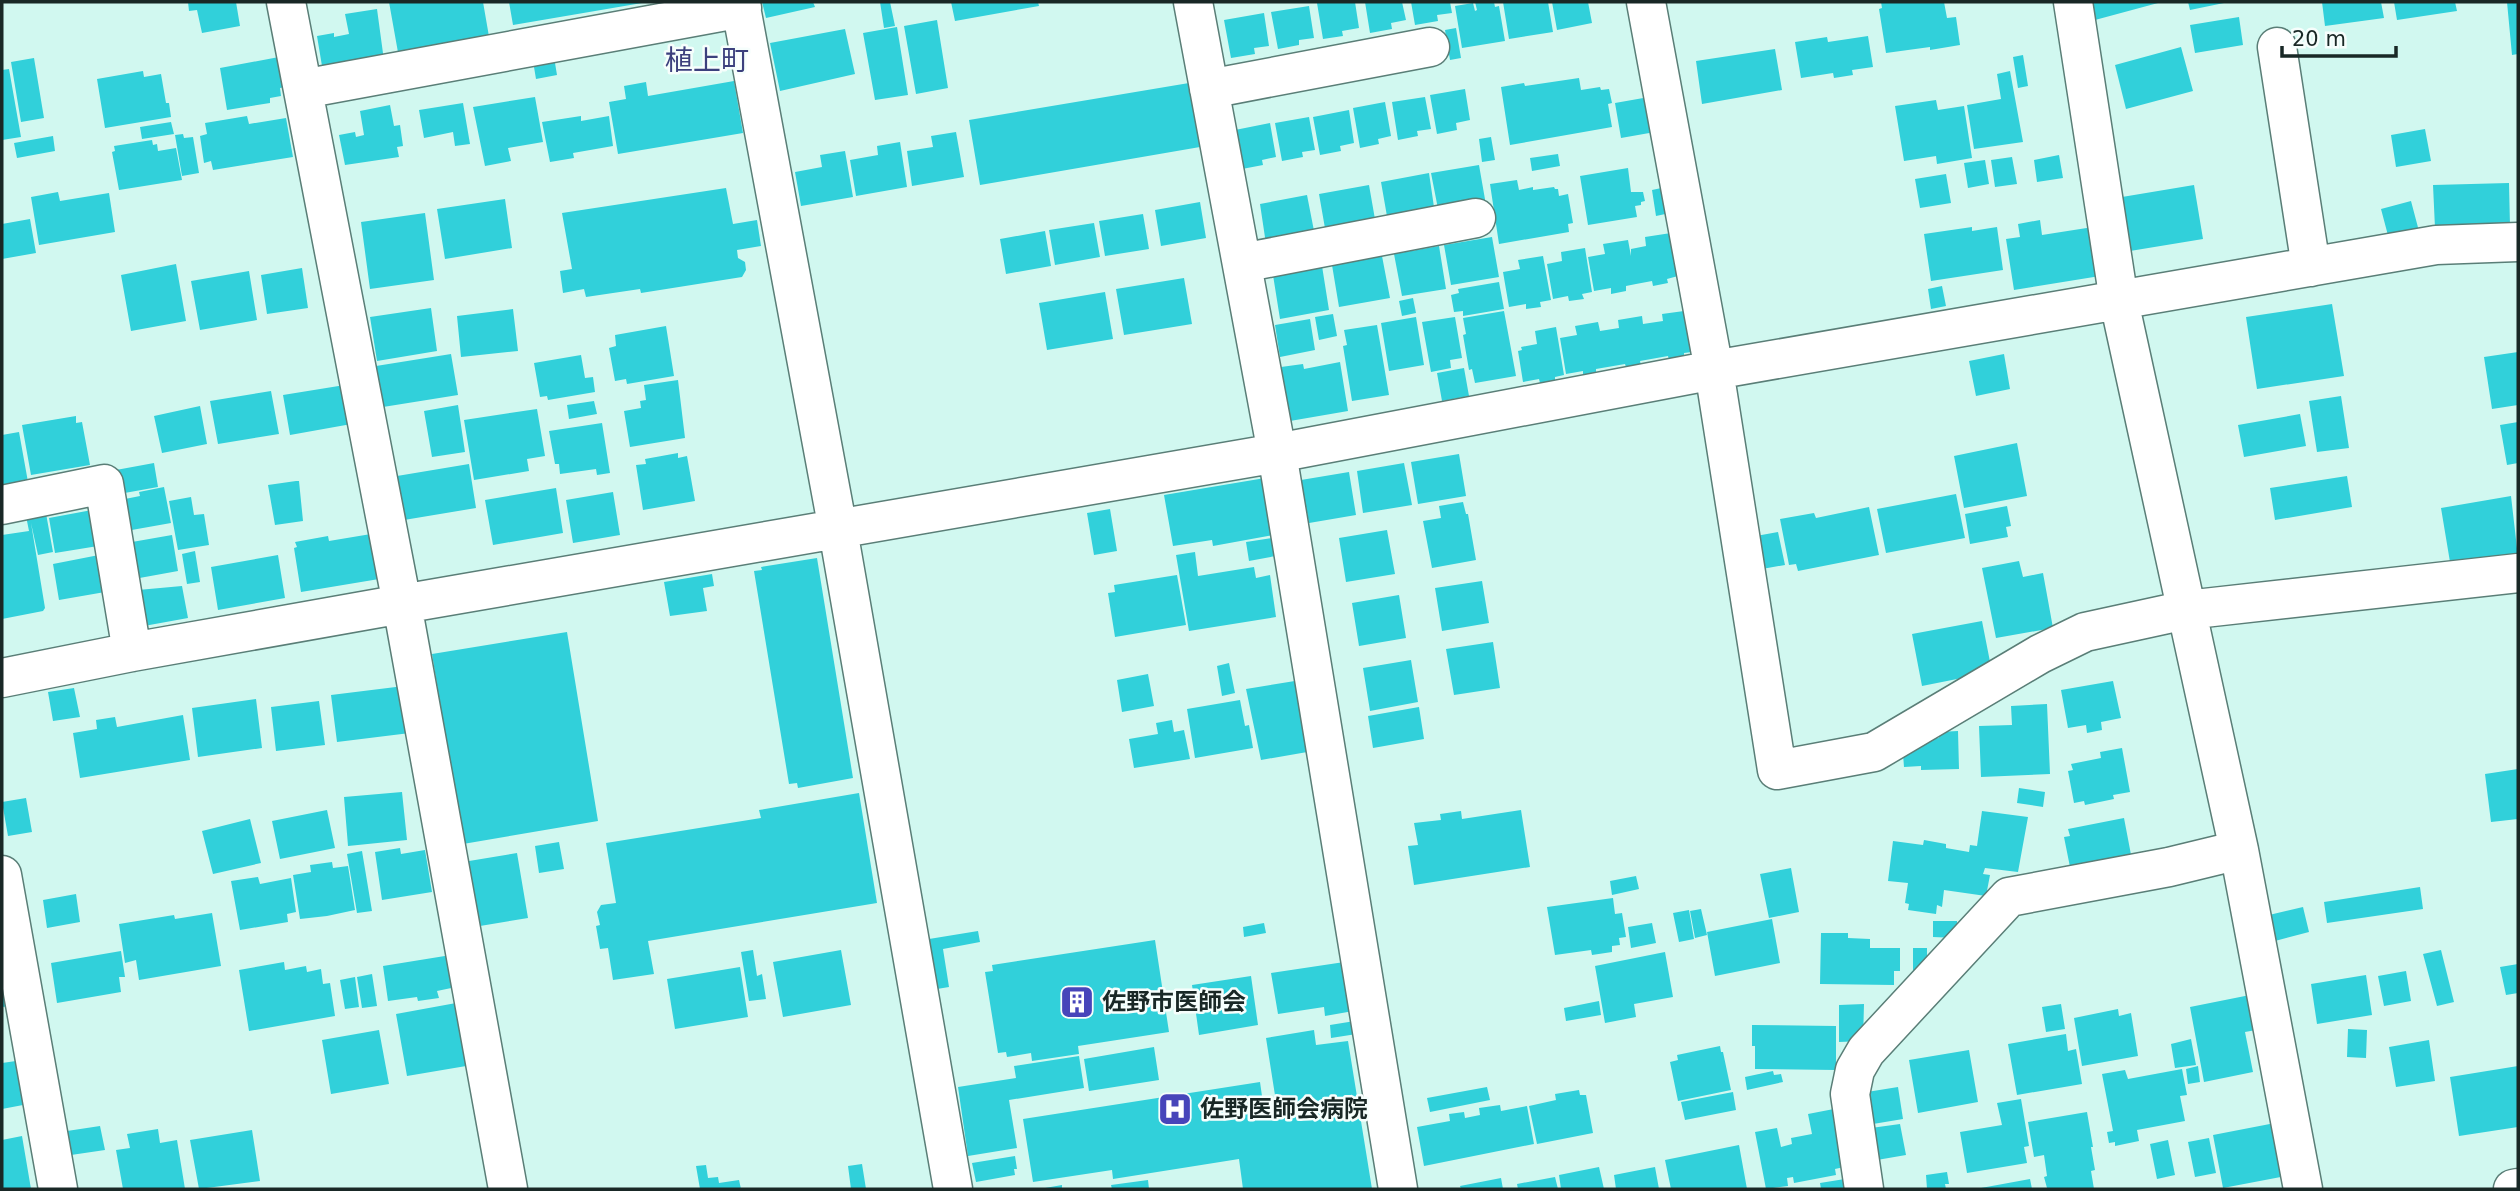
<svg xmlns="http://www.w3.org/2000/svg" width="2520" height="1191" font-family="'DejaVu Sans','Noto Sans JP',sans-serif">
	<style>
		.building { fill: #31d0da }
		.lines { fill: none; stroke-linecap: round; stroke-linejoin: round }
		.minor-casing { stroke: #5a7e77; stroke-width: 41 }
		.minor { stroke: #fff; stroke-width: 38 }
		.labels { text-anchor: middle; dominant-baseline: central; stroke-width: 5; stroke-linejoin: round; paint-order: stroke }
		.poi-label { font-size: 24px; font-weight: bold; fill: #192826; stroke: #f6fefc; text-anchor: start }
		.quarter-label { font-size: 28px; fill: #3c407d; stroke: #f6fefc }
	</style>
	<rect width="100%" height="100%" fill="#d1f8f0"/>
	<!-- building -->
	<path class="building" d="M188,2H236L240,26L202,33L197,10L189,11Z
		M389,2H483L491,48L399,58Z
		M509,2H642V3L513,25Z
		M762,2H813L815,7L766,18Z
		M880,2H890L895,26L884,28Z
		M951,2H1038L1039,6L955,21Z
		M1327,2H1355L1359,28L1342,31L1343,36L1323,39L1317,3Z
		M1365,2H1402L1406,20L1391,23L1392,29L1370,33Z
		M1411,2H1450L1452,13L1437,15L1438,21L1415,25Z
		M1475,2H1494L1495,7L1499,6L1505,41L1462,48L1455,6L1473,3L1475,11L1477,10Z
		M1503,2H1548L1553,32L1509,39Z
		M1552,2H1588L1592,23L1557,30Z
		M1881,2H1944L1947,18L1956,17L1960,45L1930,50V47L1886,53L1879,9L1882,8Z
		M2090,2H2158V3L2095,20Z
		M2188,2H2224V3L2190,10Z
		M2322,2H2381L2384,18L2325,26Z
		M2394,2H2455L2457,11L2397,20Z
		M2507,2H2518V54L2512,55Z
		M1309,6L1314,38L1299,40V45L1278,49L1271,12Z
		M377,9L385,68L324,78L317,36L334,33V37L349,34L345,14Z
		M1264,13L1269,46L1254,48L1255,54L1231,58L1224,20Z
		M2239,17L2243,45L2195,53L2190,25Z
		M937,20L948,88L916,94L904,26Z
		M897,27L908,95L875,100L863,33Z
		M1456,28L1461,58L1450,60L1445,30Z
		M845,29L855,74L780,91L770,43Z
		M1868,36L1873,67L1852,70L1853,75L1834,78L1833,73L1801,78L1795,42L1827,37L1828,42Z
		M2181,47L2193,91L2126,109L2115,65Z
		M1775,49L1782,90L1702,104L1696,61Z
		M2023,55L2028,86L2018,88L2013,57Z
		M279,57L285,87L280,88L281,96L270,98V103L227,110L220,68Z
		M554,57L557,75L536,79L533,61Z
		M34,58L44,118L21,122L11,62Z
		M9,69L21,137L2,140V70Z
		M143,71L144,77L161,74L166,103H169L171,117L105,128L97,79Z
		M2010,71L2023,142L1974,149L1967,105L2001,99L1997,74Z
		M1579,78L1581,90L1600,87L1601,90L1609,89L1612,103L1608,104L1612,127L1510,145L1501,87L1524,83L1525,86Z
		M734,81L743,133L618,154L609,102L626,99L624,86L646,82L648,96Z
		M1189,83L1200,147L980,185L969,120Z
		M1465,89L1470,120L1456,123L1457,130L1437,134L1430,95Z
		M535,97L543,142L508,148L511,161L485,166L473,107Z
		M1425,97L1431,129L1417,131L1418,136L1398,140L1392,102Z
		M1649,97L1655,132L1621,138L1615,103Z
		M1936,100L1938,110L1964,106L1972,158L1937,164L1936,156L1904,161L1895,106Z
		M1385,102L1391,136L1378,139L1379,144L1360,148L1353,108Z
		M463,103L470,144L455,146L453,132L424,138L419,110Z
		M390,105L394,126L400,125L403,146L397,147L399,157L345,165L339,135L355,132L356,137L364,135L360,111Z
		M1349,110L1354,143L1340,146L1341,151L1320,155L1313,117Z
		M247,116L249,124L286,118L293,157L213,170L211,161L204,163L200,136L207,134L205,123Z
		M581,116V121L609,116L613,146L573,153L574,158L550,162L542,122Z
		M1309,117L1315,150L1302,152L1303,157L1282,161L1275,123Z
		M171,122L174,134L142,139L140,127Z
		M1270,123L1276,157L1262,160L1263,165L1242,169L1235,130Z
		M2425,129L2431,161L2396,167L2391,135Z
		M956,132L964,177L912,186L907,151L933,147L931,136Z
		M183,134L184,138L193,137L199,173L182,176L175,135Z
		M53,136L55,151L17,158L14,143Z
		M1491,137L1495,160L1482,162L1479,139Z
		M152,140L153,145L157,144L158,151L176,148L182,180L119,190L112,152L115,151L114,146Z
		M900,142L907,187L856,196L850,160L878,155L877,146Z
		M845,151L853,197L801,206L795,172L822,167L820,155Z
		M1558,154L1560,166L1532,171L1530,158Z
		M2059,155L2063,178L2037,182L2034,160Z
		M2012,157L2017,184L1995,187L1991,160Z
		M1985,160L1989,184L1968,188L1964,163Z
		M1479,165L1486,205L1439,214L1431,173Z
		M1628,168L1631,192H1643L1645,201L1641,202V205L1635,206L1637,217L1588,225L1580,176Z
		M1429,173L1435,214L1388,222L1381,182Z
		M1946,174L1951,203L1920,208L1915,179Z
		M1517,180L1519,190L1533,187V190L1554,187L1555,189H1558L1559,196L1568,194L1573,223L1568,224L1569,232L1499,244L1490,184Z
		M2509,183L2510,226L2435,228L2433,185Z
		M1369,185L1376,225L1326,234L1319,194Z
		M2194,185L2203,239L2124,252L2116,198Z
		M1666,187L1670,213L1656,216L1652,190Z
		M726,188L733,224L757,220L761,246L737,250L738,258L745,262L746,270L742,277L641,293L640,289L586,297L584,289L563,293L560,271L572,269L562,213Z
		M58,192L60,201L109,193L115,232L39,245L31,197Z
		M1307,195L1315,236L1266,244L1260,204Z
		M505,199L512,248L445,259L437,209Z
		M2411,201L2420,235L2390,243L2381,209Z
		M1200,202L1206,238L1161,246L1155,210Z
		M425,213L434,280L370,289L361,222Z
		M1143,214L1149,249L1105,256L1099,221Z
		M30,219L36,253L2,259V224Z
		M2040,220L2042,235L2093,227L2100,276L2014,290L2006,239L2020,237L2018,224Z
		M1094,223L1100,257L1055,265L1049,230Z
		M1972,227V231L1997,227L2003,270L1931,281L1924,234Z
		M1045,231L1051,266L1006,274L1000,239Z
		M1671,233L1678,276L1667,279L1668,283L1653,286L1652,281L1636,284L1626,286V291L1611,294V288L1594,291L1588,257L1605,254L1603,244L1628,240L1631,256V249L1646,246L1645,237Z
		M1492,237L1499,277L1451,285L1444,245Z
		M1439,246L1446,289L1402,296L1394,254Z
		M1585,248L1592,292L1582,294L1584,299L1569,301L1568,296L1553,299L1547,264L1562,261L1561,252Z
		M1382,256L1390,298L1339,307L1332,265Z
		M1543,256L1551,300L1540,302L1541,307L1526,309V304L1509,307L1503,272L1520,269L1518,260Z
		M176,264L186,321L131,331L121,275Z
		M1322,266L1329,310L1280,319L1273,275Z
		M302,268L308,308L267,314L261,275Z
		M249,271L257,320L200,330L191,281Z
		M1184,278L1192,324L1124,335L1116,289Z
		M1499,282L1504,309L1463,316V311L1454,312L1451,295L1459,293L1458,289Z
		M1942,286L1946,306L1931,309L1928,289Z
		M1105,292L1113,339L1047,350L1039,303Z
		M1413,298L1416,313L1402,316L1399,301Z
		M2332,304L2344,376L2257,389L2246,317Z
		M431,308L437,351L377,361L370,317Z
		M513,309L518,351L461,357L457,316Z
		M1504,311L1516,376L1475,383L1472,369L1469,370L1463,335L1466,334L1463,318Z
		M1684,311L1692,352L1684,353V357L1669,360L1668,356L1640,361L1641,365L1626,367L1625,364L1596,369V372L1583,375V371L1566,374L1560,338L1577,335L1575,326L1598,322L1600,331L1619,328L1618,320L1642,316L1643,324L1663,321L1662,314Z
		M1333,314L1337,336L1319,340L1315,317Z
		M1416,317L1424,365L1389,371L1381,323Z
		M1455,317L1462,358L1450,360L1451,368L1431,372L1422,322Z
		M1310,319L1315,350L1280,357L1275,325Z
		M1377,325L1389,395L1352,401L1343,346L1347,345L1344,330Z
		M666,326L674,376L627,384L626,379L615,381L609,348L616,346L615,335Z
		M1556,327L1564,375L1555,377V380L1540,383L1539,379L1523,382L1518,351L1522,350L1521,347L1537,344L1535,331Z
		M2518,352V405L2492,409L2484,357Z
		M451,354L458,395L383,407L376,366Z
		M2004,354L2010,389L1976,396L1969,361Z
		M581,355L585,378L593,377L595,392L548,400L547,396L540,397L534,363Z
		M1340,362L1348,411L1290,421L1281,367L1303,364L1304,369Z
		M1464,368L1469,396L1442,401L1437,373Z
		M678,380L685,438L630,447L624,411L641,408L640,401L646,400L644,385Z
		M351,384L357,423L290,435L283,395Z
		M271,391L279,434L218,444L210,401Z
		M2341,396L2349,448L2317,452L2309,401Z
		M594,401L597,414L569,419L567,405Z
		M458,405L465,452L432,457L424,411Z
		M200,406L207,444L162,453L154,416Z
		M537,409L545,456L527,459L529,471L474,480L464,420Z
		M2300,414L2306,446L2244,457L2238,425Z
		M76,416V423L82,422L90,465L31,475L22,425Z
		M2518,422V463L2507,465L2500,425Z
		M602,423L610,473L597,475L596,469L560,474L559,464H555L549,431Z
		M19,432L28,482L2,487V435Z
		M2017,443L2027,496L1964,508L1954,456Z
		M678,453V458L687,456L695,501L643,510L636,465L646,464L645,459Z
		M1459,454L1466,496L1418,504L1411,462Z
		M154,463L158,487L119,494L116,470Z
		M1404,463L1412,505L1363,513L1357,471Z
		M469,464L476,508L404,520L397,476Z
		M1349,472L1356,515L1309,523L1301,480Z
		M2347,476L2352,507L2275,520L2270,488Z
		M1265,478L1274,535L1213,546L1212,540L1173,546L1164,495Z
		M296,481H299L303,521L275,525L268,485Z
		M164,487L171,523L126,531L120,500L140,496L139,492Z
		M556,488L563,533L493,545L485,500Z
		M613,492L620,535L573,543L566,500Z
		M1956,494L1965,538L1886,553L1877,509Z
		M2511,496L2518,557L2451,568L2441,508Z
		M191,497L194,515L204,514L209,545L178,550L169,501Z
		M1463,502L1466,514H1468L1476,560L1432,568L1423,521L1441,518L1439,506Z
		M2007,506L2011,526L2006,527L2008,537L1970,544L1965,514Z
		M1869,507L1879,555L1798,571L1796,564L1789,565L1780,519L1814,513L1816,518Z
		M45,508L53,552L38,555L31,523L45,608L43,611L2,619V535L29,531L25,511Z
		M1110,509L1117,551L1094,555L1087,513Z
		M92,510L98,546L55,553L49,518Z
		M1387,530L1395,574L1346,582L1339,538Z
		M1778,532L1785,565L1762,569L1756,536Z
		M377,533L385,578L301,592L294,548L297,547L295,542L328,536L329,541Z
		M172,535L178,571L134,579L132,542Z
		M1278,537L1281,555L1249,561L1246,542Z
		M195,551L200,582L187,584L182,554Z
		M1195,552L1198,576L1254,567L1256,578L1270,575L1276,617L1189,631L1176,555Z
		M99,555L105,592L59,600L53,564Z
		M278,555L285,598L218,610L211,567Z
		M817,558L853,778L798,788L797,783L789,784L754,571L762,570L761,567Z
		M2019,561L2023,577L2043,573L2053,628L1996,638L1982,568Z
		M712,574L714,586L703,588L707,611L670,616L664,582Z
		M1177,575L1186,625L1115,637L1108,593L1115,592L1114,585Z
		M1482,581L1489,623L1442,631L1435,588Z
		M182,586L188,618L144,626L138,590Z
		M1399,595L1406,638L1359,646L1352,603Z
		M1982,621L1992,672L1922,686L1912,634Z
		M567,632L598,821L463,844L432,654Z
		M1493,642L1500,688L1454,695L1446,649Z
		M1411,660L1418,702L1370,711L1363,668Z
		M1229,663L1235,693L1222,696L1217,666Z
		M1148,674L1154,706L1122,712L1117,680Z
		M1301,680L1313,751L1261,760L1246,689Z
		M2113,681L2121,718L2101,722L2102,730L2087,733L2086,725L2068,728L2061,690Z
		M404,686L410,733L337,742L331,695Z
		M74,688L80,717L53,721L48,692Z
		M256,699L262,748L198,757L192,708Z
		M1240,700L1245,726L1249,725L1253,748L1195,758L1187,709Z
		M319,701L325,745L276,751L271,707Z
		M2047,704L2050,774L1981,777L1979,726L2012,725L2011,706Z
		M1419,707L1424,739L1373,748L1368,716Z
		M183,715L190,760L80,778L73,733L97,729L96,720L115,717L117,727Z
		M1172,720L1174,732L1184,730L1190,759L1134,768L1129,739L1158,734L1156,723Z
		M1958,731L1959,769L1921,770V766L1904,767L1903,754L1922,747L1921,745L1926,744V739L1939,738V732Z
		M2122,748L2130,792L2113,795L2114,799L2085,805L2084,801L2074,803L2068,771L2073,770L2071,764L2101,758L2100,752Z
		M2518,769V819L2491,822L2485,774Z
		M2019,788L2045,792L2043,807L2017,803Z
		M402,792L407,840L348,846L344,797Z
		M859,793L877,903L648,941L654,974L613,980L608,948L600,949L596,926L600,925L597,912L601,905L616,903L606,843L761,818L759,810Z
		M26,798L32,832L8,836L2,802Z
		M327,810L335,848L280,859L272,821Z
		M1521,810L1530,867L1414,885L1408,846L1418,845L1414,823L1441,820L1440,814L1461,811L1462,819Z
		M1982,811L2028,817L2018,872L1985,868L1983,874L1990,875L1986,896L1944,890L1942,907L1937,905L1936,914L1908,910L1909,904L1905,903L1908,883L1888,881L1893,841L1923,845L1924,840L1946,844V848L1969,852L1970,845L1977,846Z
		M2124,818L2132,860L2070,867L2064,837L2070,836L2068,829Z
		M250,819L261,863L213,874L202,831Z
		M559,842L564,869L539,873L535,846Z
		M400,848L401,854L425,850L432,892L382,900L375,852Z
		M362,851L372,911L357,913L347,854Z
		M517,853L528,918L474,927L463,862Z
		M332,862L333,868L348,866L355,910L327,916L300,919L293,875L311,872L310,865Z
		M1791,868L1799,912L1769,918L1760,874Z
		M1636,876L1639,889L1612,895L1610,881Z
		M258,877L260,884L291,878L296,912L287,914L288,922L240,930L231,881Z
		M2420,887L2423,909L2327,923L2324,902Z
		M76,894L80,922L47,928L43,900Z
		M1613,898L1615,914L1622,913L1626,937L1619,938L1620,945L1612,946V952L1592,955L1591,950L1555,955L1547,907Z
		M2303,907L2309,932L2275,941L2269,915Z
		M1701,909L1707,935L1695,938L1690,911Z
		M1689,910L1694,939L1679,942L1673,913Z
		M212,913L221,966L139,980L136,960L125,963L119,924L174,915L175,919Z
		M1772,919L1780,963L1715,976L1707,932Z
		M1933,921H1957V938L1933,937Z
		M1264,923L1266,933L1244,937L1243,927Z
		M1652,923L1656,943L1631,948L1628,927Z
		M978,931L980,942L943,949L949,987L937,989L929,939Z
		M1821,933H1848V938L1870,939V948H1900V971H1894V985L1820,984Z
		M1155,940L1169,1032L1078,1046L1079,1054L1032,1061L1031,1053L1007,1057L1006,1052L998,1053L985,972L993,971L992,965Z
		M1913,948H1927V966L1913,976Z
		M753,950L757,976L762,974L766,999L749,1001L741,952Z
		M841,950L851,1005L783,1017L773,962Z
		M2441,950L2454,1002L2437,1006L2423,954Z
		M121,951L125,977H119L121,992L57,1003L51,963Z
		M1665,952L1673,997L1634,1004L1636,1017L1605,1023L1595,966Z
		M451,955L456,987L437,991L439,998L418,1001L417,997L388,1001L383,966Z
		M1351,961L1359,1010L1325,1016L1324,1007L1278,1014L1271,973Z
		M284,962L285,970L306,966L307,972L321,969L323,984L330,983L335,1016L249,1031L239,970Z
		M2518,964V993L2506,995L2500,967Z
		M740,967L748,1017L675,1029L667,979Z
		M2406,971L2411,1001L2384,1006L2378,976Z
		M372,974L377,1006L362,1008L357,977Z
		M2366,975L2372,1015L2317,1024L2311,984Z
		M1251,976L1258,1025L1199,1035L1192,985Z
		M355,977L359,1007L345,1009L340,980Z
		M9,988L12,1006L2,1007V989Z
		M2250,995L2256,1030L2245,1032L2253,1072L2204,1082L2190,1007Z
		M467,1001L478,1064L407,1076L396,1014Z
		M1599,1001L1601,1015L1566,1021L1564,1008Z
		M1864,1004L1863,1041L1839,1042V1005Z
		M2061,1004L2065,1029L2046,1032L2042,1007Z
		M2118,1009L2119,1016L2131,1013L2138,1056L2082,1066L2074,1018Z
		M1361,1020L1363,1033L1331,1038L1330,1025Z
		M1752,1025L1836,1026V1070L1755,1069V1046H1752Z
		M2348,1029L2367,1030L2366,1058L2347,1057Z
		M379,1030L389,1084L331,1094L322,1040Z
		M1314,1030L1316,1045L1348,1041L1372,1189H1243L1239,1159L1113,1179L1112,1170L1033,1182L1023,1119L1260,1082L1264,1110L1277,1108L1266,1038Z
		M2066,1034L2068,1051L2076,1049L2082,1084L2017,1095L2008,1044Z
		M2191,1039L2196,1065L2175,1068L2171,1044Z
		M2429,1040L2435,1081L2396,1087L2389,1047Z
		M1720,1046L1721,1052H1723L1731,1090L1678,1101L1670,1062L1678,1060L1677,1055Z
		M1154,1047L1159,1080L1089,1091L1084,1059Z
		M1969,1050L1978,1102L1918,1113L1909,1060Z
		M1079,1056L1084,1088L1009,1100L1017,1148L968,1156L958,1087L1016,1078L1014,1066Z
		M16,1061L23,1105L2,1109V1063Z
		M2198,1066L2200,1082L2188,1084L2186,1069Z
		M2518,1066V1127L2459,1136L2450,1077Z
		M2182,1069L2187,1095L2180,1096L2185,1121L2137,1130L2139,1141L2115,1146V1142L2109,1143L2107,1132L2113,1131L2102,1074L2125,1070L2128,1079Z
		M1773,1071L1774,1075L1781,1074L1783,1082L1747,1090L1745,1077Z
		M1487,1087L1490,1100L1430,1112L1427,1098Z
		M1898,1087L1903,1119L1873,1124L1867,1092Z
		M1579,1090L1580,1095H1586L1593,1133L1537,1144L1529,1106L1556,1100L1555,1094Z
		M1733,1092L1736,1110L1685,1120L1681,1102Z
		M2021,1099L2029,1146L2024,1147L2027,1163L1967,1173L1960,1132L2002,1125L1997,1103Z
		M1500,1105L1501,1111L1527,1106L1534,1144L1424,1166L1417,1127L1450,1121L1449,1114L1464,1112L1465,1118L1480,1115L1479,1108Z
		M1839,1108L1844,1167L1835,1169L1836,1175L1794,1183L1793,1177L1787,1178L1788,1186L1766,1189L1755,1132L1777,1128L1781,1147L1792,1144L1791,1138L1812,1134L1808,1114Z
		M2087,1112L2093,1147H2091L2095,1170L2091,1171L2094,1189L2047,1188L2044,1177L2047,1176L2044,1155L2034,1157L2028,1122Z
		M2275,1123L2286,1176L2223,1188L2213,1135Z
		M1900,1124L1906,1155L1877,1160L1871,1128Z
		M100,1126L105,1150L71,1155L67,1131Z
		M158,1129L160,1143L177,1140L185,1189H123L116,1150L130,1148L127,1134Z
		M252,1130L260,1181L199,1189L190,1140Z
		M22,1136L31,1189H2V1140Z
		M2209,1138L2216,1173L2195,1177L2188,1142Z
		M2168,1140L2175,1175L2157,1179L2150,1144Z
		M1739,1145L1747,1189H1671L1665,1160Z
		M1015,1156L1017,1169H1014L1015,1175L976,1182L972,1163Z
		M862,1164L866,1189H851L848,1166Z
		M706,1165L708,1178L718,1177L719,1183L739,1180L741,1189H700L696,1166Z
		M1599,1167L1604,1189H1561L1559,1175Z
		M1655,1167L1659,1189H1616L1614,1175Z
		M1947,1172L1949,1184H1945L1946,1189H1927L1926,1175Z
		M1555,1177L1558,1189H1518L1517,1184Z
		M1501,1178L1503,1189H1461L1460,1186Z
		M1851,1178L1853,1189H1821L1820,1183Z
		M2030,1179L2032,1189H1981V1188Z
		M1148,1180L1149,1189H1112L1111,1185Z
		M1062,1185V1189H1045V1188Z"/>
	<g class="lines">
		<!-- minor casing -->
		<g class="minor-casing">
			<path id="minor" d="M286,2L402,604L508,1189
				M740,2L838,530L953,1189
				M1193,2L1277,453L1398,1189
				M1646,2L1714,370L1777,770L1874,752L2040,654L2085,632L2186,610L2518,573
				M2073,2L2119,301L2239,850L2303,1189
				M2277,47L2311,267
				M303,89L742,8
				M1209,89L1430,47
				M1242,263L1476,218
				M2,505L104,484L132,652
				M2,678L132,652L402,604L1277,453L1714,370L2436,245L2518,242
				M2,875L58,1189
				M1864,1189L1850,1094L1855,1070L1866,1051L2009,897L2169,867L2239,850
				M2513,1189L2518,1188"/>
		</g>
		<!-- minor -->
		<use href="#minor" class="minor"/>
	</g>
	<!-- icons -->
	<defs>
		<g id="building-square" transform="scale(1.75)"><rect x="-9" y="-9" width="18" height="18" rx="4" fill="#4745ba" stroke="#f6fefc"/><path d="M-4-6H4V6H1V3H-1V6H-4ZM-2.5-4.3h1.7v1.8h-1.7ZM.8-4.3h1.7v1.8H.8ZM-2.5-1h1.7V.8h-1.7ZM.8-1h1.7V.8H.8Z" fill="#fff"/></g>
		<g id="hospital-square" transform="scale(1.75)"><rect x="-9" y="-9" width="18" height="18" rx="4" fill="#4745ba" stroke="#f6fefc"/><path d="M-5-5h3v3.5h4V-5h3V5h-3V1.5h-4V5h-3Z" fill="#fff"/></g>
	</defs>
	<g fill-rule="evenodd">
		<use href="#building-square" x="1077" y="1002"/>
		<use href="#hospital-square" x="1175" y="1109"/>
	</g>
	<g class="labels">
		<!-- poi labels -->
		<g class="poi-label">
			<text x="1102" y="1002">佐野市医師会</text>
			<text x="1200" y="1109">佐野医師会病院</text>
		</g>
		<!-- quarter labels -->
		<g class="quarter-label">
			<text x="707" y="60">植上町</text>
		</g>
	</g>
	<!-- border -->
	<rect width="2520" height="1191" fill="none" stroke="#192826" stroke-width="7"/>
	<!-- scale -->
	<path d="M2282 46v10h114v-10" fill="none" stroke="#192826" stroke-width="3.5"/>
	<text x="2292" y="46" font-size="21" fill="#192826" stroke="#f6fefc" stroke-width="5" paint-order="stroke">20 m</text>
</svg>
